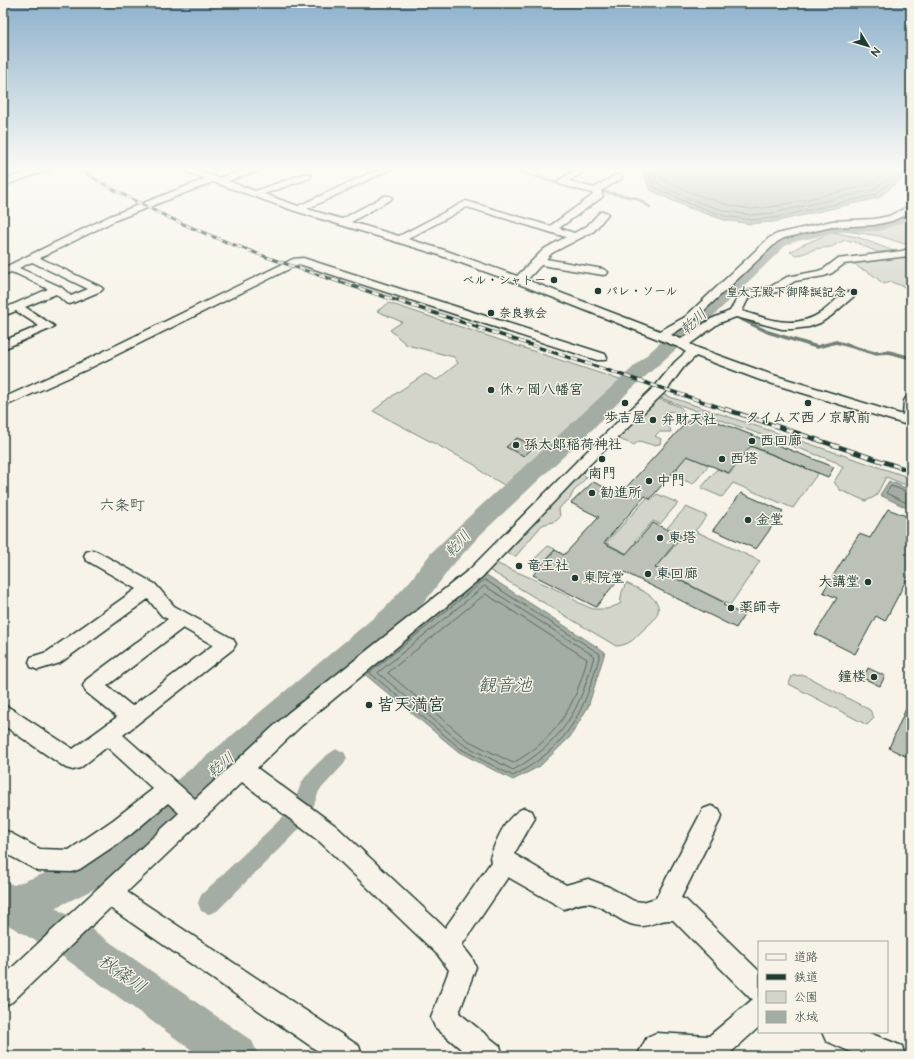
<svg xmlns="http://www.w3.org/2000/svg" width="914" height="1059" font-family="'Architects Daughter','Klee One',sans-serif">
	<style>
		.green { fill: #d3d5ca; stroke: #79897f }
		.water { fill: #a4ada3; stroke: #6f8077 }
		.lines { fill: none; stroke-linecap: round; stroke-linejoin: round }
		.shore { stroke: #546a60; stroke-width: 1 }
		.stream-far1 { stroke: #6f8077; stroke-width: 2.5 }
		.stream { stroke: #6f8077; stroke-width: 3.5 }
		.canal { fill: #a4ada3; fill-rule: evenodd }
		.river { fill: #a4ada3; fill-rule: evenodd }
		.building { fill: #bbc1b6; stroke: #1f3d34 }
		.minor-casing { stroke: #1f3d34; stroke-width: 3 }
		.minor { fill: #f7f3e8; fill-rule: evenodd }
		.rail-far2-casing { stroke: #1f3d34; stroke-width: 3 }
		.rail-far1-casing { stroke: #1f3d34; stroke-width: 3.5 }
		.rail-casing { stroke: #1f3d34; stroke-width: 4.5 }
		.rail-far2 { stroke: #f7f3e8; stroke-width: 2; stroke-dasharray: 5.5; stroke-linecap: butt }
		.rail-far1 { stroke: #f7f3e8; stroke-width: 2.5; stroke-dasharray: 7; stroke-linecap: butt }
		.rail { stroke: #f7f3e8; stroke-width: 3; stroke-dasharray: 8; stroke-linecap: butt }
		.poi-dot { fill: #1f3d34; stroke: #f7f3e8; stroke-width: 1.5 }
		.labels { text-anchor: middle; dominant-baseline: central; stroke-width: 3; stroke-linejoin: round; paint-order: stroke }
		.far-poi-label { font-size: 12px; font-weight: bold; fill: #1f3d34; stroke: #f7f3e8; text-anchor: end }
		.poi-label { font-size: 14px; font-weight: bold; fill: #1f3d34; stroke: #f7f3e8; text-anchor: start }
		.water-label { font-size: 15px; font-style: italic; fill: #405950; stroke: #f7f3e8 }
		.neighbourhood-label { font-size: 15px; fill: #1f3d34; stroke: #f7f3e8 }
		.near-poi-label { font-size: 17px; font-weight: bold; fill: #1f3d34; stroke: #f7f3e8; text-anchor: start }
		.near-water-label { font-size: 18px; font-style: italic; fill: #405950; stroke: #f7f3e8 }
	</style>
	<rect width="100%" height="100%" fill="#f7f3e8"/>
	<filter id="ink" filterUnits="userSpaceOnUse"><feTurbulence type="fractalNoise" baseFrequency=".025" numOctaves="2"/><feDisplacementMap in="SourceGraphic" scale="8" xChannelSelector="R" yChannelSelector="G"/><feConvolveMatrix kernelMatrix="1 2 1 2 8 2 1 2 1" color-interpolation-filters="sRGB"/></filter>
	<g filter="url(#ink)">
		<!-- green -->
		<path class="green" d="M911,215V246L880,236L845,231L841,229L880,227Z
			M833,232L857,237L896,252H877L855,242L845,240L831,247L815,249L802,254L796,255L790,252L802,245Z
			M900,257L911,260V289L891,282L884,284L870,273L859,268L855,264L860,262Z
			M389,303L620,380L506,486L482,472L475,465L373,411L395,394L425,374L437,380L458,363L454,357L407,345L390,330L402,322L377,311Z
			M661,394L911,478V487L886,477L876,496L866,501L840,490L834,482L843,467L836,462L658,397Z
			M657,398L680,407L685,412C677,414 671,409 664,413L665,417L670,420L668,423L671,432H659L655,436L661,439L660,444L653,445L639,441L634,445L614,437Z
			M706,429L818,473L793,508L733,483L722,497L701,488L717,469L730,474L744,456L715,444L700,461L709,465L693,484L672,475L678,468L673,465Z
			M578,472L587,477L573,492L570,499L563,504L559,509L560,517L556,521L542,525L516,556L504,553Z
			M657,494L678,503L660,524L653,521L635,541L666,556L683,536L667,528L686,507L707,516L695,531L760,561L730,605L606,543L647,498L651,500Z
			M548,546L555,549L540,566L531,562Z
			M495,563L529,577L566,594L579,603L593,609H607L620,604L622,592L626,583C636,588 662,597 658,612C656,620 649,624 644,629C634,639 630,645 616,646L489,570Z
			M804,675L870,710L874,718L867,725L789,684L792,676Z"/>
		<!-- water -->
		<path class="water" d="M642,169H911V171L878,198L774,222L750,224L724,220L686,207L650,190Z
			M889,481L911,490V510L880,495Z
			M485,574L605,652L588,707L570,737L540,766L513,780L459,752L362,672L424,626Z"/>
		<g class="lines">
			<!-- shore -->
			<path class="shore" d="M647,169L654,187L688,203L725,216L751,220L774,218L875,195L907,169
				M652,169L658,184L689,199L726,211L751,215L773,213L873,190L899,169
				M658,169L662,179L692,193L728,205L751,209L772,207L870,185L889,169
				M911,493L891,486L886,493L911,505
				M485,580L600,654C584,713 569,746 513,776L461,749L370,673Z
				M485,586L594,656C580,710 563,742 513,770L464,745L378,673Z
				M486,594L587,659C575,707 557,738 513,763L467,740L388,673Z"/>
			<!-- stream-far1 -->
			<path class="stream-far1" d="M512,169L557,183
				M600,191L636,198L650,207"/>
			<!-- stream -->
			<path class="stream" d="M737,317L768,332L817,347L836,342L874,353L889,352L911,358"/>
			<!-- canal -->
			<path class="canal" d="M337,749L344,752L347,758L344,764L319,791L310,816L303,825L217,911L209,914L201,911L198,903L201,895L289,811C297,801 297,789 304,779C310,770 327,753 337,749Z"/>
			<!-- river -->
			<path class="river" d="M911,209V219L879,231L838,232L793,242L785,246L710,319L629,391L596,426L480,535L451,567L430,595L404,625L254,759L146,852L104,884L55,908L91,929L252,1041L259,1056H200L63,957L3,922V881L14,885L43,874L78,858L120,826L230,737L384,609L410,581L431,553L462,523L773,240L781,235L821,225L838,222L877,221Z"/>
		</g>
		<!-- building -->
		<path class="building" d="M695,413L834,467L828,477L751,446L729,473L687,456L650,499L645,496L604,543L626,554L653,523L681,536L655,568L725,603L723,605L744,615L736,628L624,572L596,607L533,575L555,550L564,555L599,517L571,503L593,482L620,494Z
			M517,438L535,446L524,456L506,447Z
			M741,493L783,511L756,549L713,530Z
			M888,509L911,518V571L885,621L876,616L855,654L815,634L837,598L823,592L859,534L870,538Z
			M868,668L885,676L880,686L863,678Z
			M911,697V759L889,748Z"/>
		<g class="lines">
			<!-- minor casing -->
			<g class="minor-casing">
				<path id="minor" d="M37,169H51L3,186V180Z
					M181,169H194L219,178L246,169H263L228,181L255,191L304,174H310L311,176L310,178L264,194L298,206L379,169H391L307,209L342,219L384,196H390L392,198L390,200L351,222L399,236L466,201L550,226L593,195L592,193L559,184L558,182L559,180L577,169H588L569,181L594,188L615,175H621L622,177L621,179L601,191L603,196L601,198L559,228L574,233L587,226L600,212H606L608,214L594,231L552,253L546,259L603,269L608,272L607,274L603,275L541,265L527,280L660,331L685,317L769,238L777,234L832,221L874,219L889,216L911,205V212L892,221L874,225L832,227L784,238L777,242L693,321L671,335L681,339L711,319L730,311L741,292L770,287L787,277L818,271L824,269L837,259L902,251L911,248V255L908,256L844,264L832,273L824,276L795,281L777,292L749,297L742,311C770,320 795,330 822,312C831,306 837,297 846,292H854L856,294L854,296L831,316L820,323L809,327L793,329H782L736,317L719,323L690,344L698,348L770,374L903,415L904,401L906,398L911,397V426L760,380L696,356L683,368L666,391L590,464L482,577L302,725L257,768L336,826L445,928L491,862L490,858C496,840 506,815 524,808L532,811L535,818L514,854L566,885L588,879L609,887L634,901L643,902L656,898L703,809L711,806L719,809L722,816L681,898L686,900L759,971V1027L727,1056H637L647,1037L656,1033L709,1036L753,999L750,998L673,920C660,919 653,925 643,926C622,927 605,904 588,903C581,902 571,907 564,909L508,877L462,945L472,958L476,967L459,1013L500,1046L503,1056H469L435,1027L431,1018L449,970L438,955L320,842L242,782L127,892L359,1046L362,1056H325L110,908L12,1002L3,1006V976L179,813L168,803L129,836L80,869L72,872L38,871L3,852V829L40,849L69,850L113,820L153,789L107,747L80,768L73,770L66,768L3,725V705L10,708L73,749L117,717L86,692L83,686L86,680L168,619L162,616L148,599L60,663L38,670L31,667L29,662L31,657L47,652L136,589L86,560L84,556L86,552L92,550L98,552L155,584L174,606L233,639L236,644L233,649L123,735L195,799L288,713L470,569L580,458L656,385L675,362L686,352L678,347L514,282L436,254L295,211L213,182L116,220L40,258L101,287L103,289L101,291L70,304L66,303L56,294L25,307L54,326L52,328L3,349V341L39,326L16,311L3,316V309L48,289L17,274L11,272L3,275V268L110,216L205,179ZM467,207L566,237L544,249L517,276L444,250L408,239ZM32,262L88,289L71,296L61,287L19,268ZM183,628L213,645L132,706L107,686Z
					M303,258L605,354L607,357L605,360H597L299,264L90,368L3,407V398L82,362L293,259Z
					M822,1032H867L902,1046L905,1056H860L826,1041Z"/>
			</g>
			<!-- minor -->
			<use href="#minor" class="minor"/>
			<!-- rail-far2 casing -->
			<g class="rail-far2-casing">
				<path id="rail-far2" d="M79,169C155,217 237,248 322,276"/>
			</g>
			<!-- rail-far1 casing -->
			<g class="rail-far1-casing">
				<path id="rail-far1" d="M319,275L728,410"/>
			</g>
			<!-- rail casing -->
			<g class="rail-casing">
				<path id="rail" d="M725,409L911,471"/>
			</g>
			<!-- rail-far2 -->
			<use href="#rail-far2" class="rail-far2"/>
			<!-- rail-far1 -->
			<use href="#rail-far1" class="rail-far1"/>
			<!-- rail -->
			<use href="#rail" class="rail"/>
		</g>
	</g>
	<!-- sky -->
	<linearGradient id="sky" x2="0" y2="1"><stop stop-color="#8db1cc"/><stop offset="0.53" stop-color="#fbfaf5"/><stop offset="1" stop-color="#fbfaf5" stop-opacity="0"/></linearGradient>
	<rect width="914" height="318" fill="url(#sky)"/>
	<!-- markers -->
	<g class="poi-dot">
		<circle cx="554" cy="280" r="4"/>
		<circle cx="598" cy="291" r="4"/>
		<circle cx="854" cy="292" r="4"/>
		<circle cx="491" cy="313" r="4"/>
		<circle cx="491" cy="390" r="4"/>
		<circle cx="625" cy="403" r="4"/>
		<circle cx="808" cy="403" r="4"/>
		<circle cx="653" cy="420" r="4"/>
		<circle cx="752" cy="441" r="4"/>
		<circle cx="516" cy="445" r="4"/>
		<circle cx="602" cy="459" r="4"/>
		<circle cx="722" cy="459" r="4"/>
		<circle cx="649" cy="481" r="4"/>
		<circle cx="592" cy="493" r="4"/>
		<circle cx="748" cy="520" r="4"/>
		<circle cx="660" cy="538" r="4"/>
		<circle cx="519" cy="566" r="4"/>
		<circle cx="648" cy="574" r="4"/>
		<circle cx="575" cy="578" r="4"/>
		<circle cx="868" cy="582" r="4"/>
		<circle cx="731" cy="608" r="4"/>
		<circle cx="874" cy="677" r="4"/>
		<circle cx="369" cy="705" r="4"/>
	</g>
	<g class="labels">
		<!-- far-poi labels -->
		<g class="far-poi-label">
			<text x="546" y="280">ベル・シャトー</text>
			<text x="606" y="291" text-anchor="start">パレ・ソール</text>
			<text x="846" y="292">皇太子殿下御降誕記念</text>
			<text x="499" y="313" text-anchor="start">奈良教会</text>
		</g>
		<!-- poi labels -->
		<g class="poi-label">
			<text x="499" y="390">休ヶ岡八幡宮</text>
			<text x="625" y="418" text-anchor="middle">歩吉屋</text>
			<text x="808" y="418" text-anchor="middle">タイムズ西ノ京駅前</text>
			<text x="661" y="420">弁財天社</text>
			<text x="760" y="441">西回廊</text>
			<text x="524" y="445">孫太郎稲荷神社</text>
			<text x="730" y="459">西塔</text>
			<text x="602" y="474" text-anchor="middle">南門</text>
			<text x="657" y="481">中門</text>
			<text x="600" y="493">勧進所</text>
			<text x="756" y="520">金堂</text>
			<text x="668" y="538">東塔</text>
			<text x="527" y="566">竜王社</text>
			<text x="656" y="574">東回廊</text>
			<text x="583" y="578">東院堂</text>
			<text x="860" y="582" text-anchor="end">大講堂</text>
			<text x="739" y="608">薬師寺</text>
			<text x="866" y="677" text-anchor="end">鐘楼</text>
		</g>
		<!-- water labels -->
		<g class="water-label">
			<text transform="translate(694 322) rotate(-43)">乾川</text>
			<text transform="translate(458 544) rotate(-48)">乾川</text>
			<text transform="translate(221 765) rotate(-39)">乾川</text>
		</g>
		<!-- neighbourhood labels -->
		<g class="neighbourhood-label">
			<text x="122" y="505">六条町</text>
		</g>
		<!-- near-poi labels -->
		<g class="near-poi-label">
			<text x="377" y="705">皆天満宮</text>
		</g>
		<!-- near-water labels -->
		<g class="near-water-label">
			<text x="505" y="685">観音池</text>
			<text transform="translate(122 974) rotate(35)">秋篠川</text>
		</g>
	</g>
	<!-- margin -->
	<rect width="914" height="1059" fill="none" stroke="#f7f3e8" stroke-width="16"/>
	<rect x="8" y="8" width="898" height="1043" fill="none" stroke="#1f3d34" stroke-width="1.5" filter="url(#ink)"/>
	<!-- legend -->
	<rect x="758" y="941" width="130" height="92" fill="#f7f3e8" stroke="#a1aaa0"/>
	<rect x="766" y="954" width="20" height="6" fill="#f7f3e8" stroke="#a1aaa0"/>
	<text x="794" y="961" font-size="12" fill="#1f3d34">道路</text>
	<rect x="766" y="974" width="20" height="6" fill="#1f3d34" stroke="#a1aaa0"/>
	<text x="794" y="981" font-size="12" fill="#1f3d34">鉄道</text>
	<rect x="766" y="991" width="20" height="12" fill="#d3d5ca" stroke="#a1aaa0"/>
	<text x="794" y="1001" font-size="12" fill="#1f3d34">公園</text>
	<rect x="766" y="1011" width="20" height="12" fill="#a4ada3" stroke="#a1aaa0"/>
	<text x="794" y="1021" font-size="12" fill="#1f3d34">水域</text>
	<!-- north arrow -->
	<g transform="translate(868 46) rotate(128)" stroke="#f7f3e8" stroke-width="3" paint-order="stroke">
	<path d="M0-3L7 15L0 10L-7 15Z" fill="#1f3d34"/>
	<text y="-6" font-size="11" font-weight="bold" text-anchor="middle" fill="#1f3d34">N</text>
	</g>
</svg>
